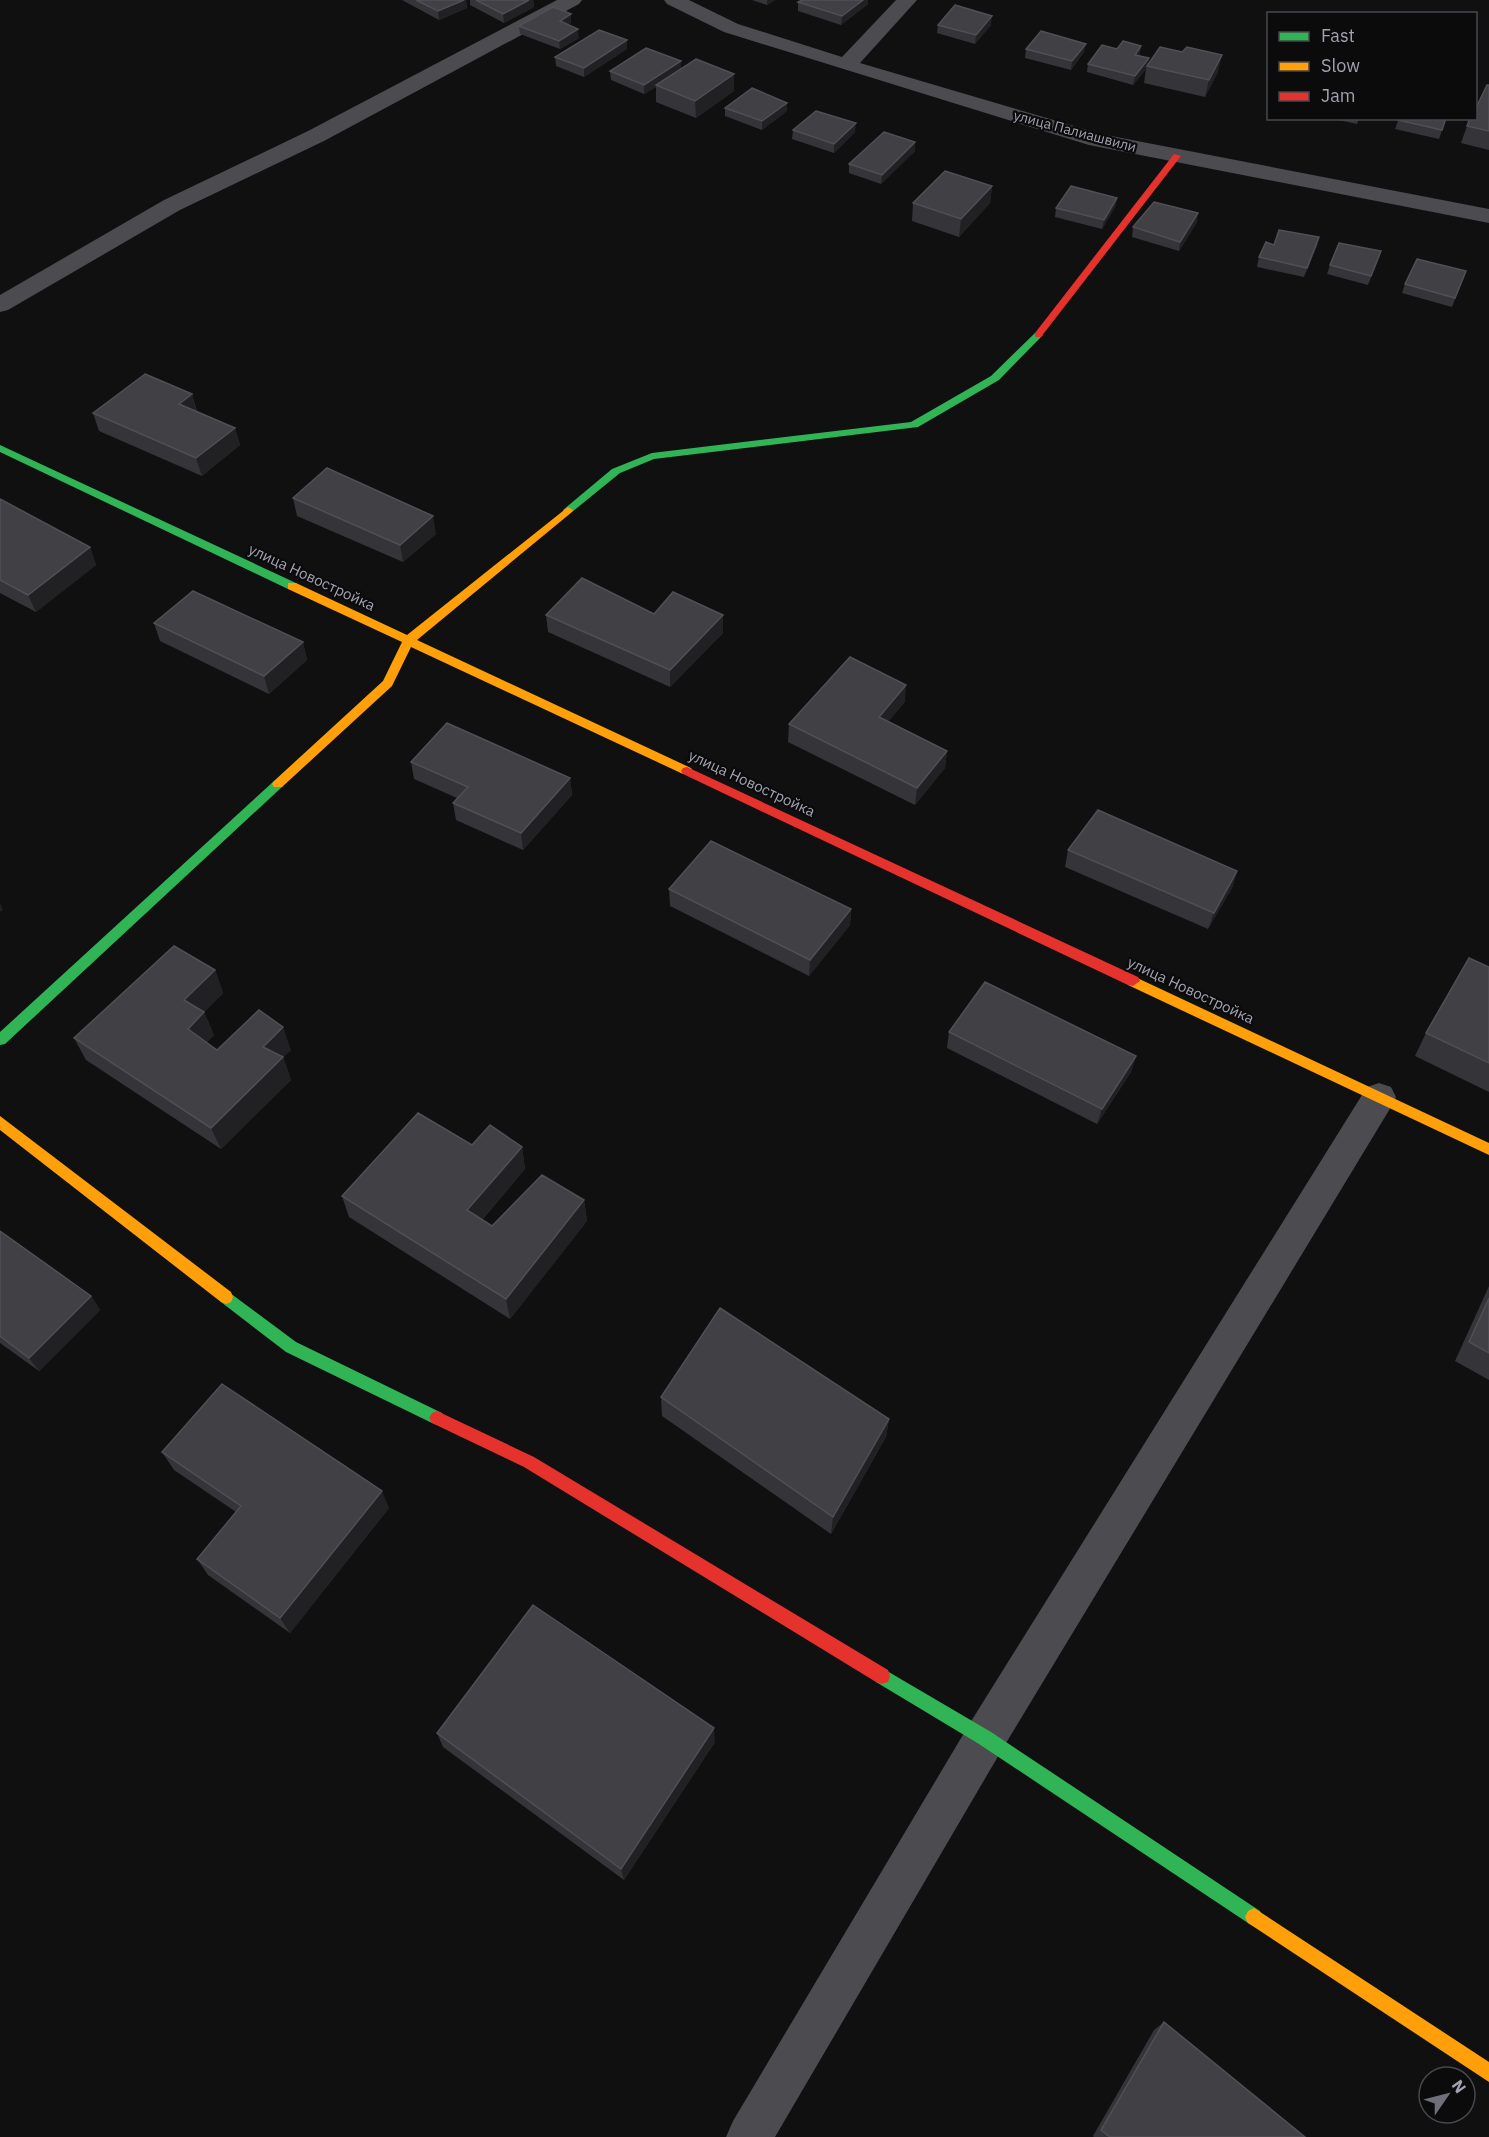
<svg xmlns="http://www.w3.org/2000/svg" width="1489" height="2137" font-family="'IBM Plex Sans',sans-serif">
	<style>
		.lines { fill: none; stroke-linecap: round; stroke-linejoin: round }
		.street { fill: #4b4b50; fill-rule: evenodd }
		.fast { fill: #30b455; fill-rule: evenodd }
		.slow { fill: #ff9f0a; fill-rule: evenodd }
		.jam { fill: #e5322d; fill-rule: evenodd }
		.wall { fill: #353438 }
		.shaded-wall { fill: #212123 }
		.building { fill: #414045; stroke: #504f56; stroke-width: 1.5 }
		.labels { text-anchor: middle; dominant-baseline: central; stroke-width: 4.5; stroke-linejoin: round; paint-order: stroke }
		.far-street-label { font-size: 14px; fill: #a2a2b1; stroke: #0b0b0c }
		.street-label { font-size: 15px; fill: #a2a2b1; stroke: #0b0b0c }
	</style>
	<rect width="100%" height="100%" fill="#101011"/>
	<g class="lines">
		<!-- street -->
		<path class="street" d="M557,0H582L579,4L324,141L180,210L8,310L0,312V295L164,200L308,131Z
			M664,0H689L738,24L842,57L896,0H917L860,63L1101,134L1489,209V223L1089,145L724,32L667,4Z
			M1379,1083L1391,1087L1396,1097L1391,1107L1000,1753L775,2137H726L733,2121L970,1723L1367,1087Z"/>
		<!-- fast -->
		<path class="fast" d="M1038,332L1043,335L1041,337L999,380L918,427L654,459L620,473L572,512H564L563,510L612,469L652,453L911,422L991,376L1035,333Z
			M0,445L296,583L298,586L296,589H288L0,452Z
			M278,780L284,784L282,787L5,1044L0,1045V1032L274,781Z
			M226,1290L296,1342L442,1413L445,1418L442,1423L437,1425L432,1423L286,1352L221,1302L219,1297L221,1292Z
			M882,1668L991,1732L1260,1911L1263,1917L1260,1923L1254,1926L1248,1923L979,1744L876,1682L874,1676L876,1670Z"/>
		<!-- slow -->
		<path class="slow" d="M568,507L573,510L572,512L417,640L691,768L693,771L691,774H683L411,647L392,686L282,787H274L272,784L274,781L383,681L402,642L288,589V583H296L407,635Z
			M1133,976L1489,1143V1155L1128,985L1126,981Z
			M0,1116L231,1292L233,1297L231,1302L226,1304L221,1302L0,1130Z
			M1254,1908L1489,2062V2082L1248,1923L1245,1917L1248,1911Z"/>
		<!-- jam -->
		<path class="jam" d="M1174,154L1181,156L1041,337H1035V333Z
			M687,767L1138,977L1140,981L1133,986L1128,985L683,774L681,771L683,768Z
			M437,1411L534,1457L888,1670L890,1676L888,1682L882,1684L876,1682L524,1467L432,1423L429,1418L432,1413Z"/>
	</g>
	<!-- wall -->
	<path class="wall" d="M402,0H466L467,8L439,20Z
		M470,0H533L534,7L504,23L470,5Z
		M752,0H775L767,5Z
		M798,2L868,4L841,25L798,11Z
		M571,23L568,25L579,38L560,49L520,34L519,26Z
		M938,25H991L975,44L937,33Z
		M627,49L584,77L556,66L555,57Z
		M1026,49L1084,52L1071,70L1025,58Z
		M1117,49L1149,58L1148,64L1218,72L1205,97L1144,83L1146,69L1133,85L1087,72L1088,64Z
		M681,61V69L734,91L696,118L656,102V87L644,94L611,80L610,71Z
		M1489,85V150L1461,143L1467,126Z
		M725,108L787,111L762,130L725,116Z
		M1329,118H1359L1357,124Z
		M1399,118H1446L1439,139L1395,129Z
		M793,130L855,132L834,153L792,139Z
		M915,151L881,184L849,173V164Z
		M992,186L990,203L959,237L912,221L913,203Z
		M1117,198L1115,207L1102,229L1055,217L1056,208Z
		M1197,222L1179,251L1132,237L1133,227Z
		M1319,237L1317,246L1304,277L1257,267L1259,257L1274,245Z
		M1378,260L1368,285L1327,274L1330,265Z
		M1466,271L1452,307L1402,293L1405,284Z
		M192,394L197,411L235,428L240,445L202,476L99,431L93,413Z
		M293,498L436,534L403,562L297,516Z
		M0,499L90,547L96,565L36,612L0,593Z
		M546,615H723V633L670,687L548,632Z
		M154,623L303,642L307,660L269,694L160,641Z
		M905,702L888,721L947,751L945,768L915,805L788,742L789,724Z
		M411,762L570,778L572,795L523,850L456,820L453,803L457,798L414,779Z
		M1068,850L1237,871L1232,888L1208,929L1065,867Z
		M669,889L851,909L850,925L809,976L670,906Z
		M1489,967V1092L1415,1056L1426,1033Z
		M215,970L223,993L204,1012L214,1035L206,1043L217,1050H291L283,1057L291,1080L221,1149L86,1060L74,1038Z
		M949,1032L1136,1056L1131,1072L1097,1124L947,1048Z
		M472,1145L522,1147L525,1169L482,1220L492,1226L584,1200L587,1221L510,1319L349,1217L342,1196Z
		M0,1231L91,1296L100,1310L39,1371L0,1343Z
		M1489,1286V1380L1455,1361Z
		M661,1397L889,1419L886,1437L831,1534L662,1416Z
		M162,1452L389,1508L290,1633L208,1575L197,1559L236,1512L174,1470Z
		M437,1733L715,1742L624,1880L443,1747Z
		M1164,2022L1305,2137H1094L1093,2136L1154,2030Z"/>
	<!-- shaded-wall -->
	<path class="shaded-wall" d="M464,0H466L467,8L439,20L438,11Z
		M529,0H533L534,7L504,23L503,14Z
		M767,0H775L767,5Z
		M863,0H868V4L841,25L842,16Z
		M571,14V23L560,30V21Z
		M992,16L991,25L975,44L976,35Z
		M578,29L579,38L560,49L559,41Z
		M627,40V49L584,77V68Z
		M1086,44L1084,52L1071,70L1072,61Z
		M1141,46L1140,55L1133,64L1135,55Z
		M1222,55L1218,72L1205,97L1209,80Z
		M1149,58L1146,69L1133,85L1135,76Z
		M681,61V70L656,85V87L644,94V85Z
		M734,74V91L696,118L695,101Z
		M787,103V111L762,130V121Z
		M856,123L855,132L834,153V144Z
		M915,142V151L881,184L882,175Z
		M992,186L990,203L959,237L961,219Z
		M1117,198L1115,207L1102,229L1104,220Z
		M1198,213L1197,222L1179,251L1180,242Z
		M1319,237L1317,246L1304,277L1307,268Z
		M192,394L197,412L179,404Z
		M235,428L240,445L202,476L196,458Z
		M433,516L436,534L403,562L400,545Z
		M90,547L96,565L36,612L28,595Z
		M723,615V633L670,687V670Z
		M303,642L307,660L269,694L264,676Z
		M906,685L905,702L878,734L879,717Z
		M947,751L945,768L915,805L917,788Z
		M570,778L572,795L523,850L521,833Z
		M1237,871L1232,888L1208,929L1214,913Z
		M0,903L3,910L0,912Z
		M851,909L850,925L809,976L810,960Z
		M215,970L223,993L193,1023L184,1000Z
		M204,1012L214,1035L198,1052L188,1029Z
		M283,1027L291,1050L271,1069L263,1047Z
		M1136,1056L1131,1072L1097,1124L1102,1109Z
		M283,1057L291,1080L221,1149L211,1128Z
		M522,1147L525,1169L472,1231L467,1210Z
		M584,1200L587,1221L510,1319L506,1299Z
		M91,1296L100,1310L39,1371L29,1358Z
		M889,1419L886,1437L831,1534L833,1517Z
		M382,1491L389,1508L290,1633L280,1618Z
		M714,1728L715,1742L624,1880L621,1869Z"/>
	<!-- building -->
	<path class="building" d="M416,0H464L438,11Z
		M476,0H529L503,14Z
		M802,0H863L842,16L798,2Z
		M955,5L992,16L976,35L938,25Z
		M553,7L571,14L560,21L578,29L559,41L519,26Z
		M599,30L627,40L584,68L555,57Z
		M1041,31L1086,44L1072,61L1026,49Z
		M1123,41L1141,46L1135,55L1149,58L1135,76L1088,64L1102,45L1117,49Z
		M1160,47L1182,52L1187,47L1222,55L1209,80L1147,66Z
		M646,48L681,61L644,85L610,71Z
		M696,59L734,74L695,101L656,85Z
		M1487,85H1489V131L1467,126L1470,118H1476V108Z
		M752,88L787,103L762,121L725,108Z
		M816,111L856,123L834,144L793,130Z
		M1399,118H1446L1442,130L1398,120Z
		M884,132L915,142L882,175L849,164Z
		M945,171L992,186L961,219L913,203Z
		M1071,186L1117,198L1104,220L1056,208Z
		M1154,202L1198,213L1180,242L1133,227Z
		M1279,230L1319,237L1307,268L1259,257L1266,242L1274,245Z
		M1339,243L1381,251L1371,276L1330,265Z
		M1417,259L1466,271L1455,298L1405,284Z
		M145,374L192,394L179,404L235,428L196,458L93,413Z
		M327,468L433,516L400,545L293,498Z
		M0,499L90,547L28,595L0,580Z
		M582,578L654,614L673,592L723,615L670,670L546,615Z
		M193,591L303,642L264,676L154,623Z
		M850,657L906,685L879,717L947,751L917,788L789,724Z
		M447,723L570,778L521,833L453,803L468,787L411,762Z
		M1098,810L1237,871L1214,913L1068,850Z
		M711,841L851,909L810,960L669,889Z
		M174,946L215,970L184,1000L204,1012L188,1029L217,1050L259,1010L283,1027L263,1047L283,1057L211,1128L74,1038Z
		M1469,958L1489,967V1063L1426,1033Z
		M985,982L1136,1056L1102,1109L949,1032Z
		M418,1113L472,1145L490,1125L522,1147L467,1210L492,1226L542,1175L584,1200L506,1299L342,1196Z
		M0,1231L91,1296L29,1358L0,1336Z
		M1489,1298V1353L1469,1342Z
		M720,1308L889,1419L833,1517L661,1397Z
		M222,1384L382,1491L280,1618L197,1559L241,1506L162,1452Z
		M533,1605L714,1728L621,1869L437,1733Z
		M1164,2022L1305,2137H1110L1101,2130Z"/>
	<g class="labels">
		<!-- far-street labels -->
		<g class="far-street-label">
			<text transform="translate(1075 131) rotate(15)">улица Палиашвили</text>
		</g>
		<!-- street labels -->
		<g class="street-label">
			<text transform="translate(312 577) rotate(25)">улица Новостройка</text>
			<text transform="translate(752 783) rotate(25)">улица Новостройка</text>
			<text transform="translate(1191 990) rotate(25)">улица Новостройка</text>
		</g>
	</g>
	<!-- legend -->
	<rect x="1267" y="12" width="210" height="108" fill="#0b0b0c" stroke="#47474e" stroke-width="1.5"/>
	<rect x="1279" y="32" width="30" height="9" fill="#30b455" stroke="#47474e" stroke-width="1.5"/>
	<text x="1321" y="42" font-size="18" fill="#a2a2b1">Fast</text>
	<rect x="1279" y="62" width="30" height="9" fill="#ff9f0a" stroke="#47474e" stroke-width="1.5"/>
	<text x="1321" y="72" font-size="18" fill="#a2a2b1">Slow</text>
	<rect x="1279" y="92" width="30" height="9" fill="#e5322d" stroke="#47474e" stroke-width="1.5"/>
	<text x="1321" y="102" font-size="18" fill="#a2a2b1">Jam</text>
	<!-- north arrow -->
	<g transform="translate(1447 2095) rotate(55)"><circle r="28" fill="#0b0b0c" stroke="#47474e" stroke-width="1.5"/>
	<path d="M0-4.5L10 22L0 15L-10 22Z" fill="#6f6f79"/>
	<text y="-9" font-size="16" font-weight="bold" text-anchor="middle" fill="#a2a2b1">N</text>
	</g>
</svg>
